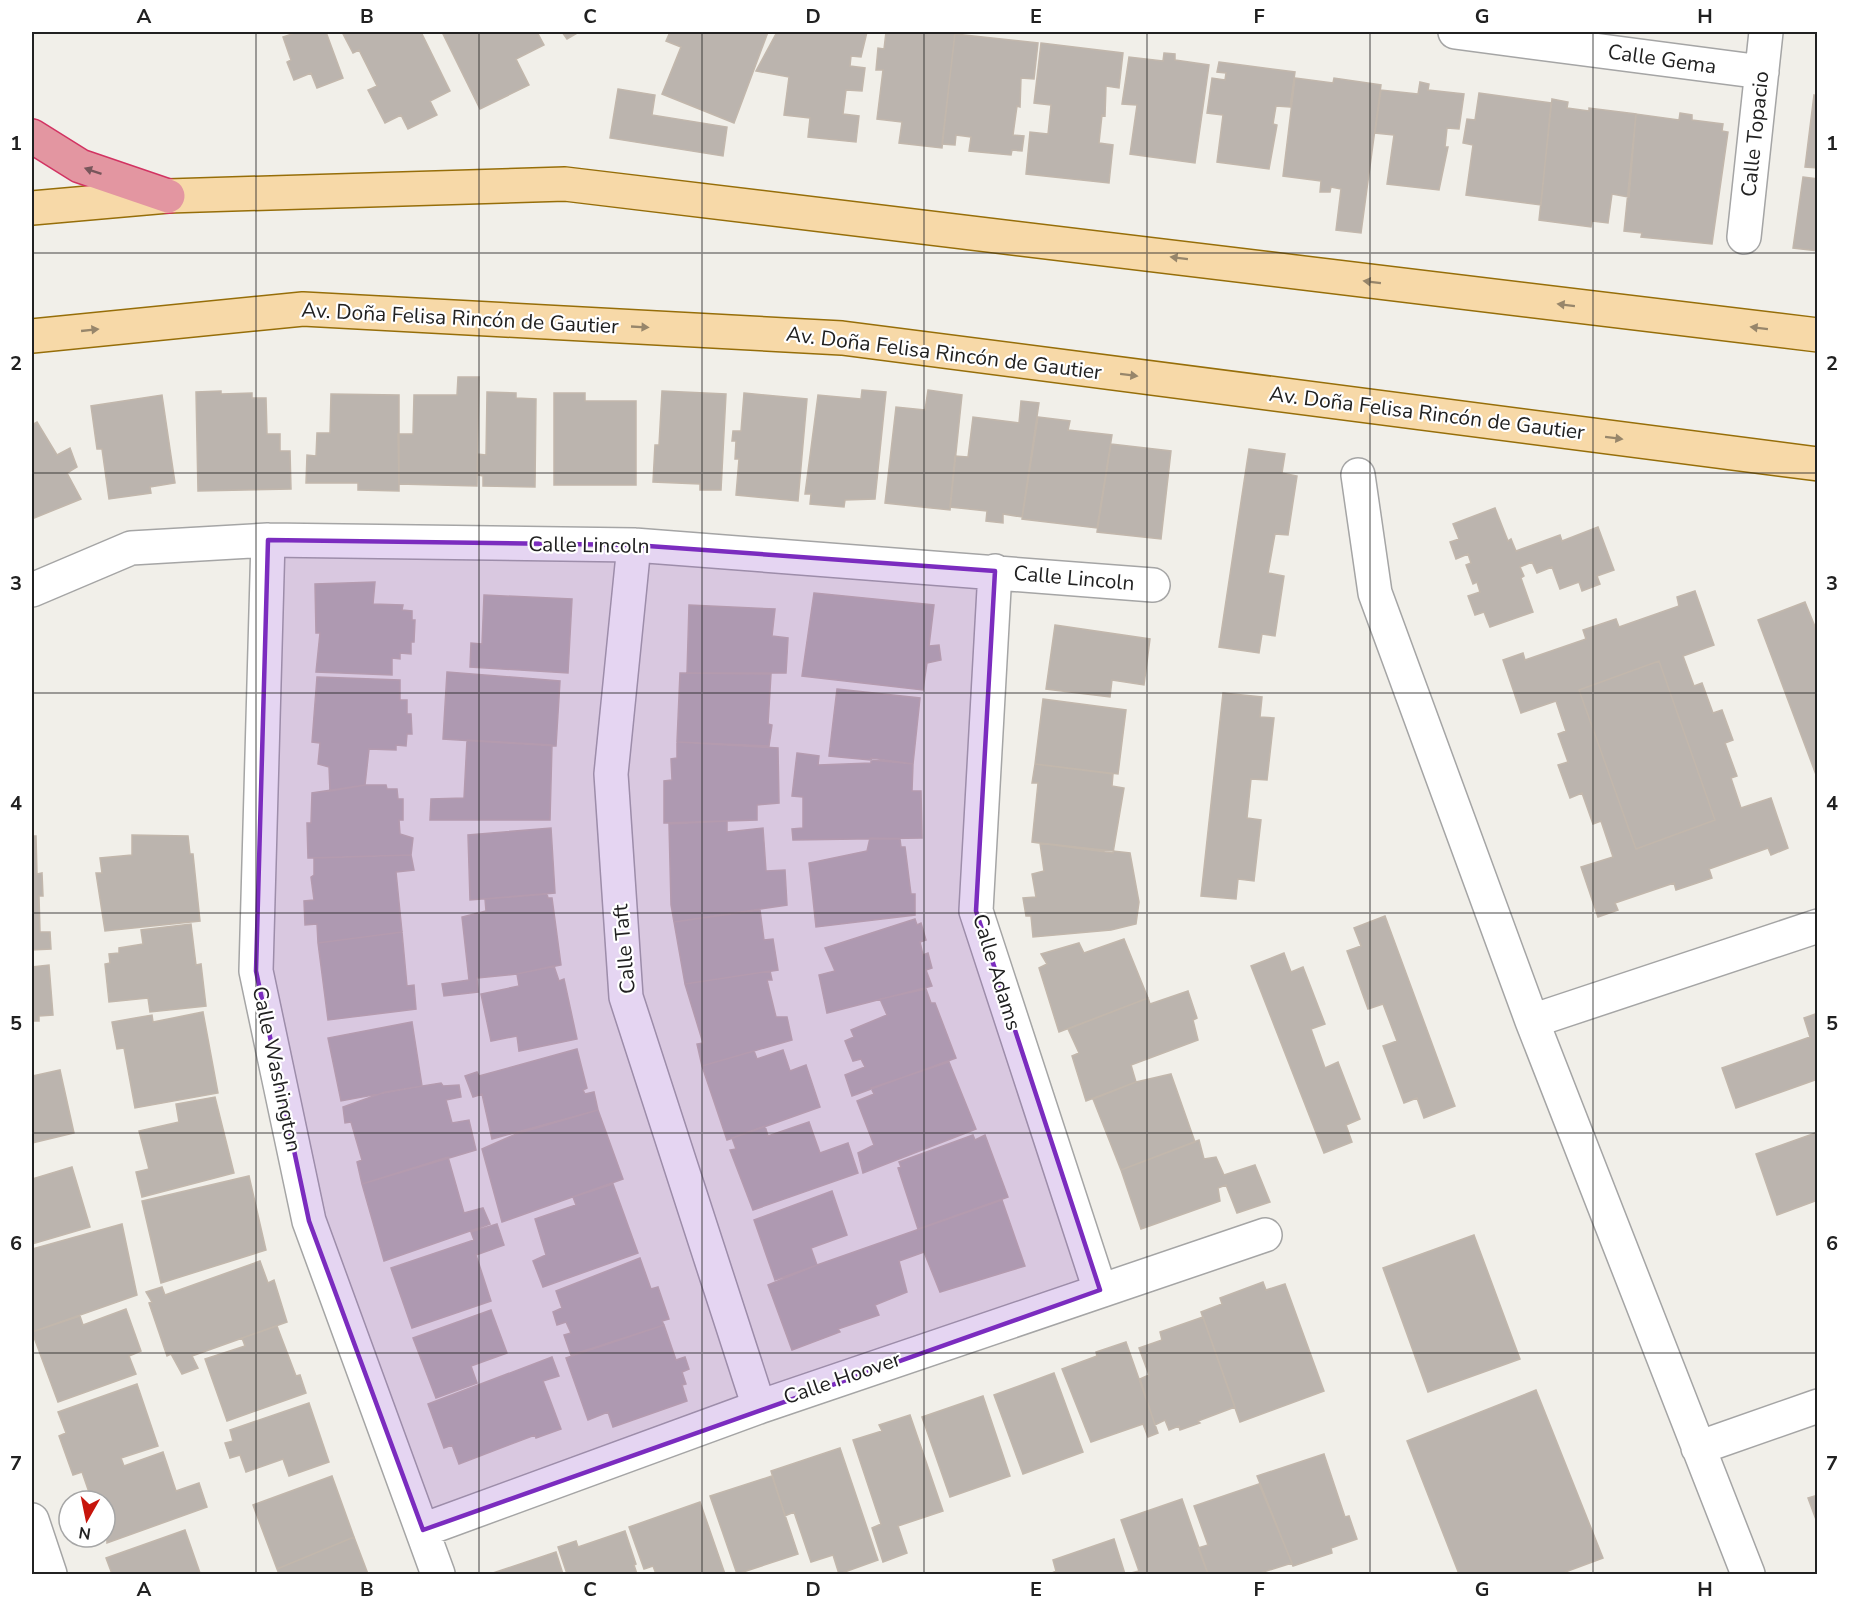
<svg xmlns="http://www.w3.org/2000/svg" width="1849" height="1606" font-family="'Nunito Sans',sans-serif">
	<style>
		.building { fill: #bbb4ae; stroke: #c2b7ac; stroke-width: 1.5; fill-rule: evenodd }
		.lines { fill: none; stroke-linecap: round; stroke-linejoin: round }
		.minor-casing { stroke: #a5a5a5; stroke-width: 36 }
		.major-casing { stroke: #966e09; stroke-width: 36 }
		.highway-casing { stroke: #d23362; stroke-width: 36 }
		.minor { stroke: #fff; stroke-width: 33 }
		.major { stroke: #f7d9a8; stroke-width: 33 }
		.highway { stroke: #e396a1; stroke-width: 33 }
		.oneway { fill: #78565b }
		.oneway2 { fill: #97866b }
		.marked { fill: #7b2cbf; fill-opacity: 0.2; stroke: #7b2cbf; stroke-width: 4.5; stroke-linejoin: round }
		.grid { fill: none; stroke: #212121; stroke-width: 1.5; stroke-opacity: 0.55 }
		.labels { text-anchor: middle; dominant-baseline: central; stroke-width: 4.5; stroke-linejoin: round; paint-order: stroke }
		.street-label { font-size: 21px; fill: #212121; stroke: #fff }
		.neatline { fill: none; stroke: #212121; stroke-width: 2 }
		.grid-label { font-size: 20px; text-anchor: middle; font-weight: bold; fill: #212121 }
	</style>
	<rect width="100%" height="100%" fill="#f1efe9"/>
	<!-- building -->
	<path class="building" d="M298,32H326L343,78L317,88L311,73L294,80L287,62L291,60L283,37Z
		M342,32H421L450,91L430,101L437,115L408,129L401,115L385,123L368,90L377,86L359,50L353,53Z
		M442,32H537L544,45L516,59L529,85L480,109Z
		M562,32H579L567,39Z
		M670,32H768L734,123L662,94L681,47L666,41Z
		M777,32H867L861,57L851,56L850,66L865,68L862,91L846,90L843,114L859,116L856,142L808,137L810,118L784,115L789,77L756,71Z
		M886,32H955L942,148L899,143L902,122L877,119L883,70H876L878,48L884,49Z
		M955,34L1038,43L1034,79L1021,78L1020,107L1017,106L1013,135L1024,136L1022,151L1012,150L1011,155L969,151L971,137L956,135L955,145L942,144Z
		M1041,43L1123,53L1119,88L1106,86L1105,116L1102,115L1099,143L1113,145L1109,183L1026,174L1030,132L1048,134L1051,105L1034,103Z
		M1164,53L1175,54V60L1209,65L1195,163L1130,154L1137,105L1122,104L1129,57L1163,61Z
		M1219,62L1295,72L1290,107L1276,106L1273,124L1277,125L1269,169L1217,162L1223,115L1207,113L1212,78L1225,80L1226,73L1217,72Z
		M1295,78L1333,83L1334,78L1381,85L1361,233L1336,230L1341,189L1331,187L1330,192H1320L1321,181L1283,176Z
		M1420,82L1429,84L1428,90L1464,94L1459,129L1447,128L1445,147H1448L1439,190L1387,184L1394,135L1375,133L1381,90L1418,94Z
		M618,89L655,95L652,115L727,127L723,156L610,138Z
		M1479,93L1551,103L1541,205L1466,195L1473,145L1463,143L1467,119L1475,120Z
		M1814,95L1818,96V168L1805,167Z
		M1552,99L1568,102L1567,108L1589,111V108L1636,114L1629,197L1612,194L1608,223L1592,221L1591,227L1539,220Z
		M1680,113L1692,115V120L1723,124L1722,131L1728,132L1712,244L1641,237L1642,233L1624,231L1636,114L1679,120Z
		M1803,177L1818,179V251L1793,248Z
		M458,377H479L477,486L399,484L398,434H413L414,395H457Z
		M862,390L886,392L875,499L845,500L844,507L810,504L811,494H805L818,395L861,399Z
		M928,390L962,395L950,510L885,503L896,407L925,410Z
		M221,391V394L252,393V398H266L267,434H280V451H290L291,489L198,491L196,392Z
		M662,391L726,394L721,490H700V484L653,482L655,445H659Z
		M487,392L516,393V398L536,399L535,487L483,486V476L478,475V454L486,455Z
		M554,393H585V401H636V485H554Z
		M744,393L807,399L798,501L736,495L739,459H735L736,441H732L733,431H741Z
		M331,394L399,395V491L358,490V483H306L307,455L316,456L317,433H330Z
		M162,395L175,483L150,487L151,493L109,499L102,449H97L91,406Z
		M1021,401L1039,403L1022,517L1003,514V523L986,521L987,511L950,507L955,456L968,457L973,417L1019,423Z
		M1038,417L1070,421L1068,430L1112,435L1097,528L1022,519Z
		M37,422L57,455L70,448L77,467L67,473L81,499L32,519V425Z
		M1111,444L1171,451L1161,539L1097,532Z
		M1249,449L1285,454L1282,473L1297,476L1288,535L1275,534L1268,573L1284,576L1275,636L1262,634L1259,653L1219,647Z
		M1495,508L1508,541L1511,539L1516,551L1560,535L1562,541L1598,527L1614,570L1597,576L1600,584L1582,591L1579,582L1560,589L1552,567L1537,573L1532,562L1520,567L1524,576L1521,578L1533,612L1490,627L1484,612L1475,615L1468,596L1480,592L1477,582L1473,584L1466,565L1471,563L1468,554L1456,559L1450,542L1459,539L1453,524Z
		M375,582L373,604L403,605L402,610L412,611V620H415L414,642H411V654L400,653V659L392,658V675L316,672L320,633H316L315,584Z
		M1695,591L1714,645L1683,656L1694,686L1702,683L1713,713L1722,710L1733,740L1725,743L1737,776L1731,778L1741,808L1771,798L1788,848L1771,855L1768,848L1709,869L1712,878L1676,890L1674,883L1615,903L1618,910L1598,917L1581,867L1613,857L1601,821L1593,824L1582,793L1570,798L1558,765L1568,762L1558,734L1566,731L1556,701L1521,713L1503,660L1523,653L1525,660L1586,639L1583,630L1616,619L1619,627L1679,606L1677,597ZM1659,661L1715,820L1636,849L1579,690Z
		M814,593L934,605L929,646L939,645L941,660L927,663L923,690L802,676Z
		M484,595L572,599L568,673L470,667L471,643L482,644Z
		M1805,602L1818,634V780L1758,620Z
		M689,605L775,609L772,636L788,638L786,673H687Z
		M1055,625L1150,639L1144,685L1112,680L1110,697L1046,689Z
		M1659,661L1715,820L1636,849L1579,690Z
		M447,672L560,681L556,746L443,739Z
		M680,673L771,674L768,724L772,725L769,746L677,742Z
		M317,677L400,680V700H407V714H411L412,734H407L406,746L396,745V750L369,749L365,785L330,791L329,767L318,764L320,743L312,742Z
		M837,689L920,698L913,764L829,756Z
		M1223,693L1262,697L1260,717L1274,718L1267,780L1251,779L1247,818L1261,820L1254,881L1238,879L1236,899L1201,896Z
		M1043,699L1126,710L1118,774L1035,764Z
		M467,740L552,745L550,820H430L431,799L464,798Z
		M677,742L778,748L779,803L757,805V820L664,823V781L672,780L671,759L677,758Z
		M797,753L819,756L818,765L871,763V758L913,764L912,791H921L922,838L793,840L792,829L803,828V797L792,796Z
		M1035,764L1113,774L1112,786L1124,788L1113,853L1032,842L1038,783H1032Z
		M365,785H386L387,789H397L398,799H403V820H399L400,834L413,838L411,855L308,858L307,823H311L312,793Z
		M727,821V832L763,828L766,871L785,870L787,905L674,922L671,905L669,824Z
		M551,828L555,893L470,900L468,835Z
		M132,835L188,836L190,854H193L200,921L105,931L96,873H102L100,858L132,855Z
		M32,836H36L37,874L42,873L43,896H39L40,932H50L51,949L32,950Z
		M870,838L900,839L901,847H905L911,894H915V915L816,927L809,863L867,851Z
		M1040,843L1130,853L1139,902L1136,924L1111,930L1033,937L1031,916H1026L1023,898L1036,897L1032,874L1044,871Z
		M411,855L414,870L396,872L402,932L318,943L317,924L305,925L304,901L314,900L311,877L314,875V858Z
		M547,894L548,898H552L561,965L517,974L477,978L478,992L444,996L442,984L469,980L462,917L486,911L485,899Z
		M760,910L764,940L773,939L778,970L685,984L674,922Z
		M1385,916L1455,1106L1424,1118L1417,1098L1404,1103L1383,1046L1397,1041L1383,1004L1368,1009L1347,951L1361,946L1354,928Z
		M915,919L917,925L921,923L926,940L920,942L923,955L928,953L932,968L926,970L932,986L827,1013L819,975L835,971L825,948Z
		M191,924L196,965L201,964L206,1006L150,1012L148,998L109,1002L105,964L110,963L109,954L119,953V948L143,944L141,930Z
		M402,932L407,986L414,985L416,1009L328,1020L318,943Z
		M1124,939L1148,998L1059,1032L1039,968L1047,964L1041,954L1079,943L1084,953Z
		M1284,953L1291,972L1303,967L1325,1024L1311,1029L1325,1068L1338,1062L1360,1119L1346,1125L1352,1142L1324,1153L1251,966Z
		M49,965L53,1015L39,1016V1021H32V967Z
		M554,966L559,981L564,979L577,1039L519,1051L517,1036L491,1041L481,994L519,986L517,974Z
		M770,971L772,980H767L776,1017H787L792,1040L702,1066L697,1044L703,1043L685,984Z
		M926,989L931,1003H935L956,1058L852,1096L845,1075L865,1067L861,1059L853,1061L845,1041L854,1037L851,1030L887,1015L880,999Z
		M1188,991L1197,1018L1193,1020L1198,1040L1131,1065L1136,1082L1086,1101L1072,1056L1079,1053L1068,1029L1148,998L1150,1004Z
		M203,1012L218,1093L135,1108L124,1048L117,1049L112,1022L152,1015L153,1022Z
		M1818,1013V1079L1736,1108L1722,1068L1810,1037L1804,1018Z
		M412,1022L422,1086L341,1101L328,1038Z
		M577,1049L587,1088L583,1090L585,1094L594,1092L598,1110L492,1139L482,1094L473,1097L465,1076L477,1072L479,1076Z
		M783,1050L790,1071L806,1065L820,1107L727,1140L702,1066L754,1051L757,1059Z
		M949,1062L976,1129L863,1173L858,1153L874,1145L857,1101L874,1094L871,1088Z
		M60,1070L74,1133L32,1143V1076Z
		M1171,1074L1195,1142L1121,1170L1093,1099L1136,1082Z
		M441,1083L443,1086L459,1085L461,1097L446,1100L452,1123L469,1120L476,1150L362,1184L357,1162L362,1160L351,1122L345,1123L343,1107L385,1092Z
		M215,1097L234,1173L142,1197L136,1172L149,1169L139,1131L179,1122L176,1104Z
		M598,1110L623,1179L502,1222L482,1149L516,1134Z
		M809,1122L820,1153L848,1143L858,1173L753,1210L730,1150L736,1149L732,1138L765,1126L768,1136Z
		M1818,1132V1200L1777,1215L1756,1154Z
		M973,1135L975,1140L985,1135L1008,1197L918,1229L898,1168L901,1167L899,1162Z
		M1199,1140L1204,1159L1216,1157L1224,1175L1255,1165L1270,1202L1237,1213L1226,1185L1218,1188L1220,1201L1141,1229L1121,1170Z
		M448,1157L464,1213L483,1208L490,1224L384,1261L362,1184Z
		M72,1167L90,1227L32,1244V1179Z
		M249,1176L266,1250L161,1283L142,1201Z
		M613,1184L638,1253L543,1287L533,1261L546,1255L535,1219L576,1205L573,1197Z
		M832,1191L847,1235L811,1248L817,1265L775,1280L754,1220Z
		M1002,1200L1025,1266L940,1292L924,1252L899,1261L907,1292L875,1305L879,1315L838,1329L840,1332L792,1350L768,1285L817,1265Z
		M122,1224L137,1295L32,1332V1249Z
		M497,1224L504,1245L476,1255L491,1301L412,1328L391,1268L474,1240L471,1232Z
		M1474,1235L1520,1359L1428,1392L1383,1268Z
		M640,1258L651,1289L658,1287L669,1319L662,1321L664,1325L571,1355L564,1335L571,1333L566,1322L557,1325L553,1312L562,1308L556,1291Z
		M260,1261L268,1283L274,1280L287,1322L192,1356L198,1368L182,1374L171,1354L167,1356L149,1303L152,1302L146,1292L162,1287L165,1295Z
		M1263,1282L1266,1290L1285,1284L1324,1391L1240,1422L1201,1312L1222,1304L1220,1298Z
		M126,1309L141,1351L129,1356L136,1374L58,1402L32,1332L80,1316L83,1325Z
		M491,1310L507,1353L471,1366L477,1383L436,1398L413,1338Z
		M1203,1317L1235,1407L1198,1421L1200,1423L1180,1430L1179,1426L1169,1430L1165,1420L1155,1425L1140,1379L1149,1375L1139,1348L1162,1340L1160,1332Z
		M664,1325L676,1360L685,1357L689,1369L682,1372L686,1384L682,1385L687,1401L613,1427L608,1412L588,1420L566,1358Z
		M277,1326L296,1376L300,1375L306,1393L227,1421L205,1359L245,1346L242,1338Z
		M1126,1342L1158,1433L1148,1437L1143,1424L1091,1442L1062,1369L1097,1356L1096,1352Z
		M552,1357L559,1376L543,1381L561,1429L536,1438L535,1435L459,1464L452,1445L444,1448L428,1404Z
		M1054,1373L1083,1452L1023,1474L994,1395Z
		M137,1384L158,1446L121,1458L124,1466L163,1452L176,1491L199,1483L207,1507L107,1543L105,1501H92L82,1472L73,1475L59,1436L66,1433L58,1412Z
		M1536,1390L1603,1558L1560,1574H1459L1407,1441Z
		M983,1396L1010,1476L950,1497L922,1417Z
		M309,1403L329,1462L289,1476L283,1459L246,1472L240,1455L230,1458L225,1443L233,1441L230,1430Z
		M910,1415L943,1511L898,1526L907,1553L883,1562L872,1528L881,1524L853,1440L882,1431L879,1425Z
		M840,1448L878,1560L839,1574L833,1555L811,1562L794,1512L785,1516L771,1471Z
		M1324,1454L1345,1517L1349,1516L1357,1539L1331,1548L1332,1553L1293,1566L1257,1476Z
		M332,1476L354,1537L277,1569L253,1505Z
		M772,1476L798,1554L737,1574L710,1496Z
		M1259,1484L1292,1563L1257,1574H1208L1198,1548L1208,1545L1194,1506Z
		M1818,1495V1525L1808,1498Z
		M1182,1499L1208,1574H1127L1139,1571L1121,1520Z
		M700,1502L725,1574H656L653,1566L644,1569L629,1527Z
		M185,1530L200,1573L112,1574L106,1558Z
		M625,1531L636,1564L634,1565L637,1574H567L558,1547L576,1541L578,1547Z
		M354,1537L368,1574H279L277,1569Z
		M1114,1539L1125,1574H1050L1056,1571L1053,1560Z
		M556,1552L563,1574H490Z"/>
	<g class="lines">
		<!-- minor casing -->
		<g class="minor-casing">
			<path id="minor" d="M1455,32L1762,72
				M1744,237L1766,32
				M1358,475L1375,593L1532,1021L1748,1574
				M268,540L256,971L309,1221L438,1574
				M634,545L611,774L626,997L759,1407
				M995,571L976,911L1100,1290
				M32,590L131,548L268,540L634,545L1153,585
				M1532,1021L1818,926
				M1698,1448L1818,1406
				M32,1520L50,1574
				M423,1530L759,1407L1265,1235"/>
		</g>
		<!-- major casing -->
		<g class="major-casing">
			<path id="major" d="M32,208L168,196L565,184L1818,335
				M32,336L303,309L842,338L1818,464"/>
		</g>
		<!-- highway casing -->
		<g class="highway-casing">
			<path id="highway" d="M32,136L80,166L168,196"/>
		</g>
		<!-- minor -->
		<use href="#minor" class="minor"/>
		<!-- major -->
		<use href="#major" class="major"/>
		<!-- highway -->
		<use href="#highway" class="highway"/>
	</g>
	<!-- one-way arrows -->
	<defs><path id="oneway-solid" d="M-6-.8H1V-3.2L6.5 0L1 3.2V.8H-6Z" transform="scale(1.5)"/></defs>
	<use class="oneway" href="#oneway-solid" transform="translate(93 171) rotate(-161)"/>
	<g class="oneway2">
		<use href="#oneway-solid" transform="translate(1179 258) rotate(-173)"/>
		<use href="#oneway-solid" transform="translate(1372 282) rotate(-173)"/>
		<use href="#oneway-solid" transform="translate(1566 305) rotate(-173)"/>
		<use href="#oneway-solid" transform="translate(640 327) rotate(3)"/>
		<use href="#oneway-solid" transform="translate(1759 328) rotate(-173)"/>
		<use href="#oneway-solid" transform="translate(90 330) rotate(-6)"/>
		<use href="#oneway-solid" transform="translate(1129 375) rotate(7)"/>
		<use href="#oneway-solid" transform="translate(1614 438) rotate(7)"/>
	</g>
	<!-- marked area -->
	<path class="marked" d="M268,540L634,545L995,571L976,911L1100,1290L423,1530L309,1221L256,971Z"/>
	<!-- grid -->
	<path class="grid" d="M256,32V1574M479,32V1574M702,32V1574M924,32V1574M1147,32V1574M1370,32V1574M1593,32V1574M32,253H1818M32,473H1818M32,693H1818M32,913H1818M32,1133H1818M32,1353H1818"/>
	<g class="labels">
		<!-- street labels -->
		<g class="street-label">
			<text transform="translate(1662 59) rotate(8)">Calle Gema</text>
			<text transform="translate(1755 134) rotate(-84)">Calle Topacio</text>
			<text transform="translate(460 318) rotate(3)">Av. Doña Felisa Rincón de Gautier</text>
			<text transform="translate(944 353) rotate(7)">Av. Doña Felisa Rincón de Gautier</text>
			<text transform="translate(1427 413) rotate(7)">Av. Doña Felisa Rincón de Gautier</text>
			<text transform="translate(589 545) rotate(1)">Calle Lincoln</text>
			<text transform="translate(1074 578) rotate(5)">Calle Lincoln</text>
			<text transform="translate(624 949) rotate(-95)">Calle Taft</text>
			<text transform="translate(997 972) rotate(73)">Calle Adams</text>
			<text transform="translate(277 1069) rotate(78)">Calle Washington</text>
			<text transform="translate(842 1378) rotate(-19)">Calle Hoover</text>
		</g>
	</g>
	<!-- border -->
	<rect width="1849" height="1606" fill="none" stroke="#ffffff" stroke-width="66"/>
	<!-- north arrow -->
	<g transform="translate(87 1519) rotate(189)"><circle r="28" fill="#ffffff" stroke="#a6a6a6" stroke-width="1.5"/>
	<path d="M0-4.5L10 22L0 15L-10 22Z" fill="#c7150c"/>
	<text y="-9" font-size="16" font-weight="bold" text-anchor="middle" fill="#212121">N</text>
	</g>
	<rect x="33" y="33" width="1783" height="1540" class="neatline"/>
	<g class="grid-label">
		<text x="144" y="23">A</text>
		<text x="367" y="23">B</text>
		<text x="590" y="23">C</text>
		<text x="813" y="23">D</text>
		<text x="1036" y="23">E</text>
		<text x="1259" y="23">F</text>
		<text x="1482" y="23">G</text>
		<text x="1705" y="23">H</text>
		<text x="16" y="150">1</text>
		<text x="1832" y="150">1</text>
		<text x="16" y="370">2</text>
		<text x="1832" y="370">2</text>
		<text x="16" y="590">3</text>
		<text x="1832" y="590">3</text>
		<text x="16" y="810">4</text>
		<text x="1832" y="810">4</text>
		<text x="16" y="1030">5</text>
		<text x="1832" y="1030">5</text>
		<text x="16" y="1250">6</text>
		<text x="1832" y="1250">6</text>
		<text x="16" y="1470">7</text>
		<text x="1832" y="1470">7</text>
		<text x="144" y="1596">A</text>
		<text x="367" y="1596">B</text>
		<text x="590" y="1596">C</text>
		<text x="813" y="1596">D</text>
		<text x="1036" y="1596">E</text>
		<text x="1259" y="1596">F</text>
		<text x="1482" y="1596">G</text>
		<text x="1705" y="1596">H</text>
	</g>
</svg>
